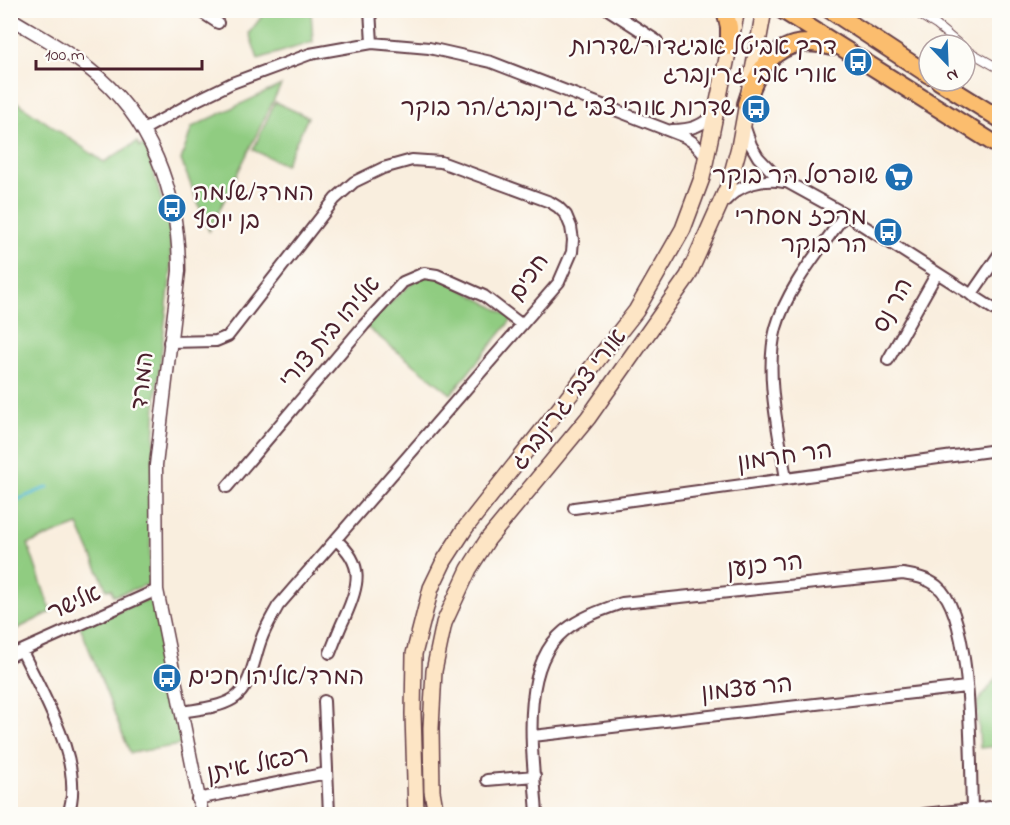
<svg xmlns="http://www.w3.org/2000/svg" width="1010" height="825" font-family="'Indie Flower','Playpen Sans Hebrew',sans-serif">
	<style>
		.green { fill: #90cc81; stroke: #6d7656; stroke-width: 1.5 }
		.lines { fill: none; stroke-linecap: round; stroke-linejoin: round }
		.stream { stroke: #52b9d0; stroke-width: 3 }
		.pedestrian-casing { stroke: #643e46; stroke-width: 10 }
		.minor-casing { stroke: #643e46; stroke-width: 14 }
		.tertiary-casing { stroke: #643e46; stroke-width: 15 }
		.secondary-casing { stroke: #643e46; stroke-width: 18 }
		.primary-casing { stroke: #643e46; stroke-width: 20 }
		.pedestrian { stroke: #fff; stroke-width: 8 }
		.minor { stroke: #fff; stroke-width: 10 }
		.tertiary { stroke: #fff; stroke-width: 12 }
		.secondary { stroke: #fde5c5; stroke-width: 15 }
		.primary { stroke: #fbbd6e; stroke-width: 16 }
		.labels { text-anchor: middle; dominant-baseline: central; stroke-width: 5; stroke-linejoin: round; paint-order: stroke }
		.poi-label { font-size: 24px; fill: #4a1f2b; stroke: #fdfcf7; text-anchor: end }
		.street-label { font-size: 24px; fill: #4a1f2b; stroke: #fdfcf7 }
	</style>
	<rect width="100%" height="100%" fill="#fdfcf7"/>
	<filter id="ink" filterUnits="userSpaceOnUse"><feTurbulence type="fractalNoise" baseFrequency=".0167" numOctaves="2"/><feDisplacementMap in="SourceGraphic" scale="12" xChannelSelector="R" yChannelSelector="G"/><feConvolveMatrix kernelMatrix="1 2 1 2 8 2 1 2 1" color-interpolation-filters="sRGB"/></filter>
	<filter id="wash" filterUnits="userSpaceOnUse"><feTurbulence type="fractalNoise" baseFrequency=".008" numOctaves="4" result="noise"/><feDisplacementMap in="SourceGraphic" scale="24" xChannelSelector="R" yChannelSelector="G"/><feGaussianBlur stdDeviation="1.35" result="paint"/><feColorMatrix in="noise" values="0 0 0 0 0 0 0 0 0 0 0 0 0 0 0 0 0 1.4 0 .05"/><feComposite in="paint" operator="in"/></filter>
	<g filter="url(#wash)">
		<rect width="100%" height="100%" fill="#f9eede"/>
		<!-- green -->
		<path class="green" d="M266,11H311L313,42L258,59L249,33Z
			M281,85L209,231L181,160L192,127Z
			M11,98L104,162L137,142L140,147L145,144L170,228L171,272L156,398L149,584L114,596L111,589L107,590L78,525L28,544L51,612L11,632Z
			M275,102L308,117L285,165L253,150Z
			M424,273L437,275L513,318L451,394L364,325Z
			M153,597L181,745L130,753L80,626Z
			M999,674V746L980,748L977,703Z"/>
		<g class="lines">
			<!-- stream -->
			<path class="stream" d="M10,503L48,487"/>
		</g>
	</g>
	<g filter="url(#ink)">
		<g class="lines">
			<!-- pedestrian casing -->
			<g class="pedestrian-casing">
				<path id="pedestrian" d="M912,10L936,25L960,45
					M965,49L1000,69"/>
			</g>
			<!-- minor casing -->
			<g class="minor-casing">
				<path id="minor" d="M198,10L218,23
					M370,10L372,43
					M609,10L657,41
					M744,125L751,145L758,157L776,176L845,214L1000,313
					M143,130L193,102L232,83L278,66L310,54L372,43L429,48L491,62L685,137L694,143L707,158
					M672,130C691,130 703,126 716,112
					M725,201C740,184 762,178 784,182
					M971,295L1000,253
					M169,342L216,341L228,336L335,199L354,182L383,168L412,160L441,162L550,202L558,207L566,215L571,227L573,240L572,252L559,282L278,606C272,617 265,628 261,640C254,658 251,688 233,699C218,708 198,709 182,712
					M888,360L937,273
					M786,479C779,433 764,373 776,328C788,286 821,249 845,214
					M227,487L364,325L403,282L424,273L437,275L484,296L522,325
					M574,508L997,450L1000,446
					M22,651C43,696 86,765 68,814
					M330,653C335,641 339,629 345,617C359,586 365,564 336,540
					M10,656L157,590
					M324,701L329,814
					M533,736L966,687
					M487,780L535,776
					M197,799L327,773
					M537,814C534,761 517,669 564,631C581,617 602,610 622,603L903,574C915,576 927,578 937,586C974,615 970,762 972,809
					M924,814L1000,806"/>
			</g>
			<!-- tertiary casing -->
			<g class="tertiary-casing">
				<path id="tertiary" d="M10,18C36,34 65,49 88,68C151,117 179,192 179,271L156,465L157,590L202,814"/>
			</g>
			<!-- secondary casing -->
			<g class="secondary-casing">
				<path id="secondary" d="M416,814L413,714L414,654L431,588L444,561L466,527L636,311L683,229L702,178L737,10
					M436,814L432,791L431,728L434,671L444,623L469,569L488,539L588,418L688,276L729,184L739,147L764,10"/>
			</g>
			<!-- primary casing -->
			<g class="primary-casing">
				<path id="primary" d="M725,10L729,27V47
					M782,10L1000,147
					M830,10L929,75
					M939,81L1000,119
					M746,104C759,62 783,32 832,47"/>
			</g>
			<!-- pedestrian -->
			<use href="#pedestrian" class="pedestrian"/>
			<!-- minor -->
			<use href="#minor" class="minor"/>
			<!-- tertiary -->
			<use href="#tertiary" class="tertiary"/>
			<!-- secondary -->
			<use href="#secondary" class="secondary"/>
			<!-- primary -->
			<use href="#primary" class="primary"/>
		</g>
	</g>
	<!-- icons -->
	<defs>
		<g id="bus-disc" transform="scale(1.5)"><circle r="9.5" fill="#1f6fb2" stroke="#fdfcf7"/><path d="M-5-6H5V4H4V6H2V4H-2V6H-4V4H-5ZM-3.5-4V0h7V-4ZM-3.5 1.2v1.5H-2V1.2ZM2 1.2v1.5H3.5V1.2Z" fill="#fff"/></g>
		<g id="supermarket-disc" transform="scale(1.5)"><circle r="9.5" fill="#1f6fb2" stroke="#fdfcf7"/><path d="M-6-5.5h2.5l.6 2H6L4.5 2H-2.5L-4.4-4H-6ZM-1.5 3.2a1.3 1.3 0 1 0 .1 0ZM3 3.2a1.3 1.3 0 1 0 .1 0Z" fill="#fff"/></g>
	</defs>
	<g fill-rule="evenodd">
		<use href="#bus-disc" x="858" y="62"/>
		<use href="#bus-disc" x="756" y="109"/>
		<use href="#supermarket-disc" x="899" y="177"/>
		<use href="#bus-disc" x="172" y="208"/>
		<use href="#bus-disc" x="888" y="232"/>
		<use href="#bus-disc" x="167" y="678"/>
	</g>
	<g class="labels">
		<!-- poi labels -->
		<g class="poi-label">
			<text x="837" y="48">דרך אביטל אביגדור/שדרות<tspan x="837" dy="28">אורי אבי גרינברג</tspan></text>
			<text x="735" y="109">שדרות אורי צבי גרינברג/הר בוקר</text>
			<text x="878" y="177">שופרסל הר בוקר</text>
			<text x="193" y="194" text-anchor="start">המרד/שלמה<tspan x="193" dy="28">בן יוסף</tspan></text>
			<text x="867" y="218">מרכז מסחרי<tspan x="867" dy="28">הר בוקר</tspan></text>
			<text x="188" y="678" text-anchor="start">המרד/אליהו חכים</text>
		</g>
		<!-- street labels -->
		<g class="street-label">
			<text transform="translate(530 278) rotate(-55)">חכים</text>
			<text transform="translate(894 306) rotate(-61)">הר נס</text>
			<text transform="translate(331 333) rotate(-49)">אליהו בית צורי</text>
			<text transform="translate(144 381) rotate(-84)">המרד</text>
			<text transform="translate(570 400) rotate(-52)">אורי צבי גרינברג</text>
			<text transform="translate(785 458) rotate(-8)">הר חרמון</text>
			<text transform="translate(765 567) rotate(-6)">הר כנען</text>
			<text transform="translate(75 604) rotate(-24)">אלישר</text>
			<text transform="translate(747 690) rotate(-6)">הר עצמון</text>
			<text transform="translate(258 766) rotate(-11)">רפאל איתן</text>
		</g>
	</g>
	<!-- margin -->
	<rect width="1010" height="825" fill="none" stroke="#fdfcf7" stroke-width="36"/>
	<!-- north arrow -->
	<g transform="translate(947 63) rotate(157)"><circle r="28" fill="#fdfcf7" stroke="#b5a4a5" stroke-width="1.5"/>
	<path d="M0-4.5L10 22L0 15L-10 22Z" fill="#1f6fb2"/>
	<text y="-9" font-size="16" font-weight="bold" text-anchor="middle" fill="#4a1f2b">N</text>
	</g>
	<!-- scale -->
	<path d="M36 60v9h166v-9" fill="none" stroke="#4a1f2b" stroke-width="3"/>
	<text x="45" y="60" font-size="18" fill="#4a1f2b" stroke="#fdfcf7" stroke-width="4.5" paint-order="stroke">100 m</text>
</svg>
